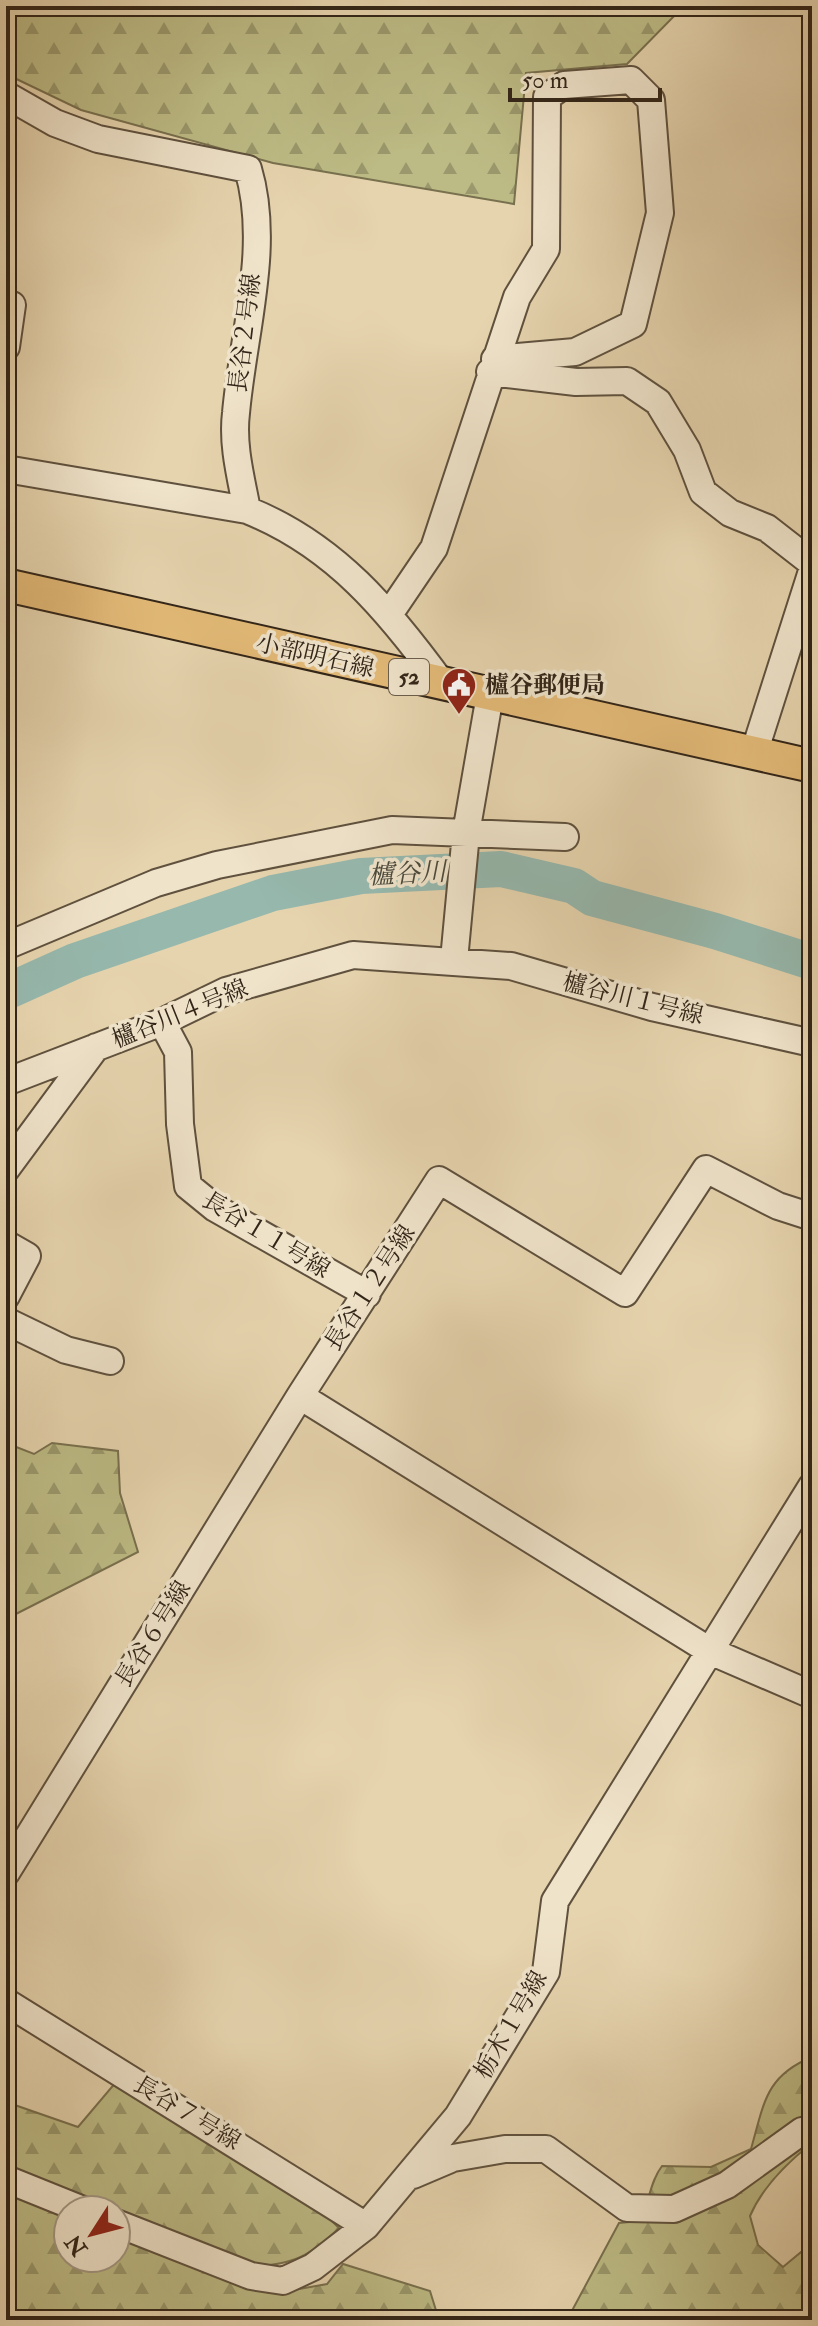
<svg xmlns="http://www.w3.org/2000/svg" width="818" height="2326" font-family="'IM FELL Double Pica','Noto Serif JP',serif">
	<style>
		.forest { fill: url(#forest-firs); stroke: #78704e; stroke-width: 2 }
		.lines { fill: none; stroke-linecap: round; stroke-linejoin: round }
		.river { stroke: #96b8ad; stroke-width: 36 }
		.minor-casing { stroke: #5f513e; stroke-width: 30 }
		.major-casing { stroke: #322518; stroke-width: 36 }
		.minor { stroke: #efe3ca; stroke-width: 26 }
		.major { stroke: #e3ba77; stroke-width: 32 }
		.labels { text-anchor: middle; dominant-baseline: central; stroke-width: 7; stroke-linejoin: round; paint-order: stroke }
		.shield { fill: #efe3ca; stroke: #6b5e4d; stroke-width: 2 }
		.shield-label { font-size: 22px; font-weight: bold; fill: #322518 }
		.street-label { font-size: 24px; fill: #322518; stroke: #efe3ca }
		.poi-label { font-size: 24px; font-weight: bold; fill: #322518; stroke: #efe3ca; text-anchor: start }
		.water-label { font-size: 26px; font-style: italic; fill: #4b4a3d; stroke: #efe3ca }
	</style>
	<defs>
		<pattern id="forest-firs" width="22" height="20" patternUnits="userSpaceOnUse" patternTransform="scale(2)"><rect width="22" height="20" fill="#bdbb85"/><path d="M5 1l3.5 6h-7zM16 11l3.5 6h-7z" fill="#9a986c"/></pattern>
	</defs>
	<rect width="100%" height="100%" fill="#e6d4ae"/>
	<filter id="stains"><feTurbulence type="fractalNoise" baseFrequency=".0025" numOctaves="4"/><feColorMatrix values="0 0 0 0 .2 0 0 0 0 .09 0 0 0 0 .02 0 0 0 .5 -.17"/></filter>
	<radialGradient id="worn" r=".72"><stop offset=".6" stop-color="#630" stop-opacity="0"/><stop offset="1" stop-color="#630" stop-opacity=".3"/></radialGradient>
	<!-- forest -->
	<path class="forest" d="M6,6H684L627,64L526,73L514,204L273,163L81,110L6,74Z
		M6,1443L34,1454L52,1443L118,1451L120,1493L138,1552L6,1619Z
		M812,2057V2143C788,2162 762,2188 750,2216L758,2245L783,2267L812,2243V2320H567L619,2223L639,2221C650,2203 649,2183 662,2166L711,2167L751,2149C764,2104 765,2076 812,2057Z
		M116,2082L309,2199L339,2228C309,2257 294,2264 252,2267L6,2169V2102L78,2127Z
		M6,2187L68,2211V2258H116V2230L277,2293L327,2284L343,2264L430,2291L439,2320H52L6,2307Z"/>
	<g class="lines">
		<!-- river -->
		<path class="river" d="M6,992L75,961L273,893L361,876L501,869L574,886L592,898L715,931L812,962"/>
		<!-- minor casing -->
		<g class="minor-casing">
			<path id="minor" d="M6,95L55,123L98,139L248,169C271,246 243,333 236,413C232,445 241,478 247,510
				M6,304L12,305L6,347
				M490,372L576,382L627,381L658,402L687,450L703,492L730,513L767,528L812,563
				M6,469L247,510C335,545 389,611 443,685
				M390,613L434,548L517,297L546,249L547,97L564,85L631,80L651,100L660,213L633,324L575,352L495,359
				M754,753L812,571
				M6,946L156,883L217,865L392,830L565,837
				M454,960L466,833L490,695
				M162,1022L178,1052L180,1124L188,1186L215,1208L367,1294
				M6,1082L162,1022L226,991L353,955L511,966L652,1007L812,1043
				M6,1169L96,1047
				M812,1217L778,1206L706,1169L625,1293L439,1180L300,1396L710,1651L812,1695
				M6,1244L27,1256L6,1296
				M6,1321L66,1350L110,1361
				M6,1873L300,1396
				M6,2002L366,2226
				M413,2175L453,2158L505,2149H546L627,2208L674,2209L727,2185L802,2131L812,2130
				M6,2179L83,2210
				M116,2223L251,2276L283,2281L313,2267L366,2226L458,2116L546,1972L555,1901L812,1486"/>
		</g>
		<!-- major casing -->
		<g class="major-casing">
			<path id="major" d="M6,585L812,766"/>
		</g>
		<!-- minor -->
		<use href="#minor" class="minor"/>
		<!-- major -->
		<use href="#major" class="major"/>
	</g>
	<!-- icons -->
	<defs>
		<g id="civic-pin" transform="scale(1.8)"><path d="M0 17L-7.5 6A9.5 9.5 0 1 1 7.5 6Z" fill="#8f2418" stroke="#efe3ca"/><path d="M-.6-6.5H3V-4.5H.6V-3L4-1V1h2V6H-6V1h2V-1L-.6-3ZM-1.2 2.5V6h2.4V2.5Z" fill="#fff"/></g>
	</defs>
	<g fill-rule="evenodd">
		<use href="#civic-pin" x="459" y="685"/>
	</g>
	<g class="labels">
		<!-- shield labels -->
		<rect class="shield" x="389" y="659" width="40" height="36" rx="6"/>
		<g class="shield-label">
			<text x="409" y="677">52</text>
		</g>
		<!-- street labels -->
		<g class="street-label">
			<text transform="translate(245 333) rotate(-83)">長谷２号線</text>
			<text transform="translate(315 656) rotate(13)">小部明石線</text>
			<text transform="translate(633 999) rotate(14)">櫨谷川１号線</text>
			<text transform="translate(180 1014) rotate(-22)">櫨谷川４号線</text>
			<text transform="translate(266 1235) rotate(31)">長谷１１号線</text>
			<text transform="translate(370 1288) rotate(-57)">長谷１２号線</text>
			<text transform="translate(153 1634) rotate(-58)">長谷６号線</text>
			<text transform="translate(511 2025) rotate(-60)">栃木１号線</text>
			<text transform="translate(187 2113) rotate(31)">長谷７号線</text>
		</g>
		<!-- poi labels -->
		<g class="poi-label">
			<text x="485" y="685">櫨谷郵便局</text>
		</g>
		<!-- water labels -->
		<g class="water-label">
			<text transform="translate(407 874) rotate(-3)">櫨谷川</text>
		</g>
	</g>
	<!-- margin -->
	<rect width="818" height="2326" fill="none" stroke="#e6d4ae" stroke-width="32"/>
	<rect x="8" y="8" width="802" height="2310" fill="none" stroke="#322518" stroke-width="4"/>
	<rect x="16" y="16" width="786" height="2294" fill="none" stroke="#322518" stroke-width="2"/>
	<!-- north arrow -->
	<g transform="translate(92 2234) rotate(234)"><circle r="38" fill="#efe3ca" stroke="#a39783" stroke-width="2"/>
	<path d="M0-6L14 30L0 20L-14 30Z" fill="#8f2418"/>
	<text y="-12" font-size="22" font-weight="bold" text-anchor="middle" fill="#322518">N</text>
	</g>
	<!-- scale -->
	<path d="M510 88v12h150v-12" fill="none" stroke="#322518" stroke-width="4"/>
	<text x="522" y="88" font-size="24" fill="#322518" stroke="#efe3ca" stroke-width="6" paint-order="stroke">50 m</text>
	<rect width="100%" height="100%" filter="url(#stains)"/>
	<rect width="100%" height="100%" fill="url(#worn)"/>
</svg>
